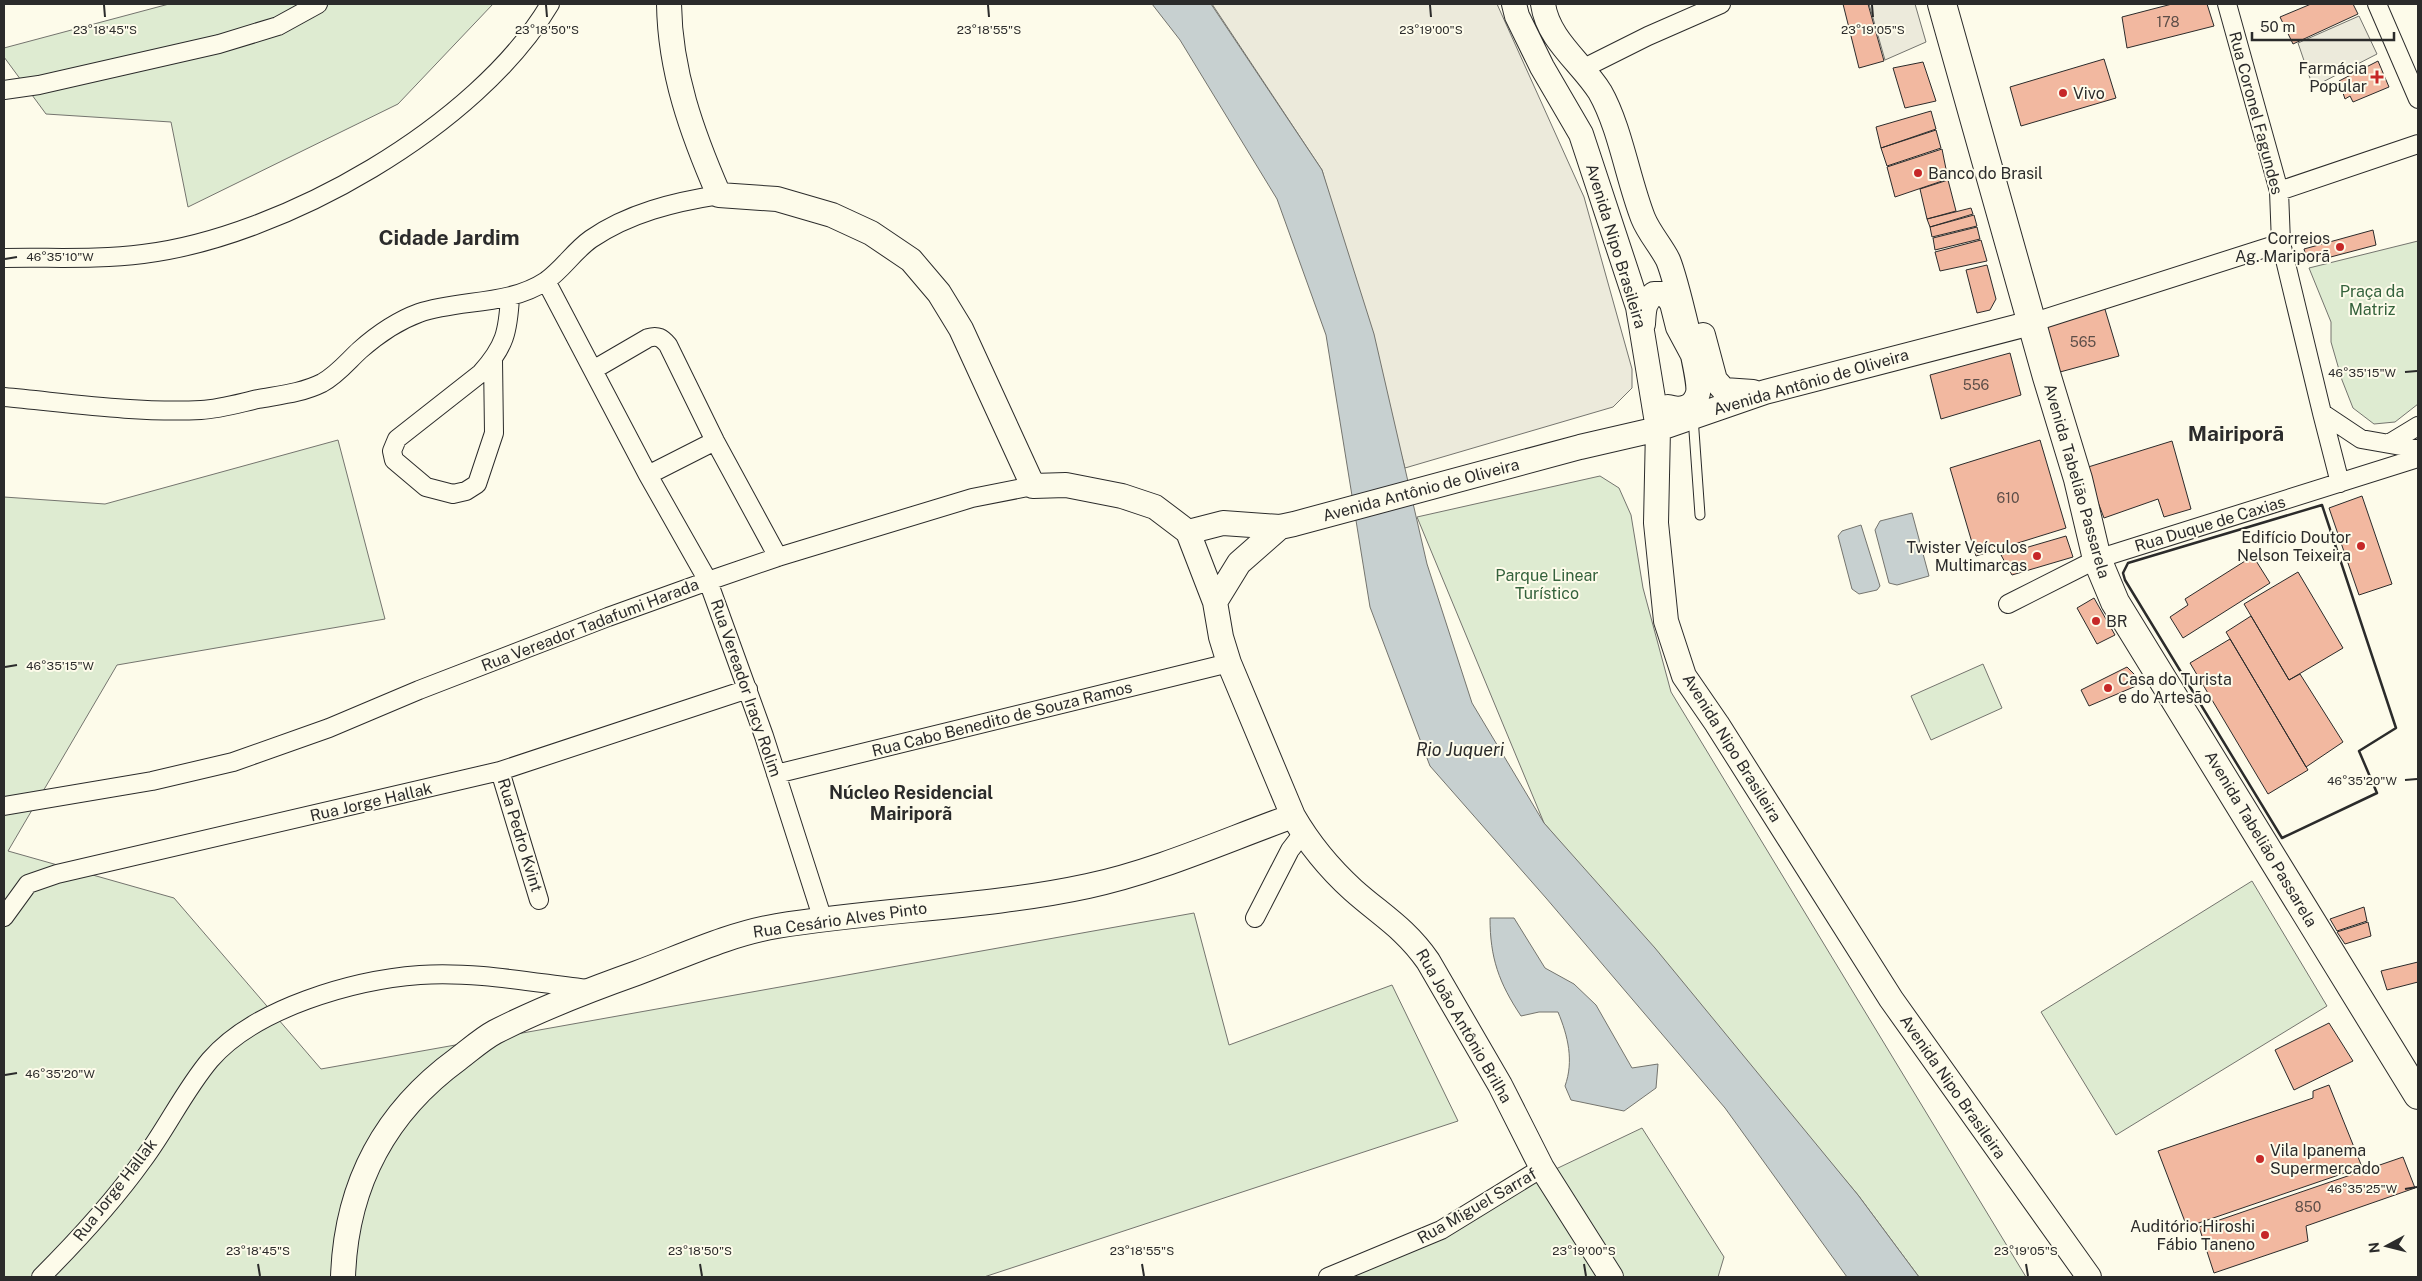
<svg xmlns="http://www.w3.org/2000/svg" width="2422" height="1281" font-family="'Public Sans',sans-serif">
	<style>
		.green { fill: #deebd1; stroke: #74746e }
		.parking { fill: #eceadb; stroke: #74746e }
		.water { fill: #c7d0d0; stroke: #74746e }
		.building { fill: #f2b8a0; stroke: #2b2b2b }
		.lines { fill: none; stroke-linecap: round; stroke-linejoin: round }
		.lane-casing { stroke: #2b2b2b; stroke-width: 11 }
		.street-casing { stroke: #2b2b2b; stroke-width: 20 }
		.secondary-casing { stroke: #2b2b2b; stroke-width: 26 }
		.primary-casing { stroke: #2b2b2b; stroke-width: 30 }
		.lane { stroke: #fdfbea; stroke-width: 9 }
		.street { stroke: #fdfbea; stroke-width: 18 }
		.secondary { stroke: #fdfbea; stroke-width: 24 }
		.primary { stroke: #fdfbea; stroke-width: 28 }
		.wall { stroke: #2b2b2b; stroke-width: 2.5 }
		.ticks { fill: none; stroke: #2b2b2b; stroke-width: 2 }
		.poi-dot { fill: #c62828; stroke: #fdfbea; stroke-width: 2 }
		.labels { text-anchor: middle; dominant-baseline: central; stroke-width: 4; stroke-linejoin: round; paint-order: stroke }
		.number-label { font-size: 14px; fill: #5d4e48 }
		.poi-label { font-size: 16px; fill: #2b2b2b; stroke: #fdfbea; text-anchor: end }
		.street-label { font-size: 16px; fill: #2b2b2b; stroke: #fdfbea }
		.park-label { font-size: 16px; fill: #34623c; stroke: #fdfbea }
		.water-label { font-size: 18px; font-style: italic; fill: #2b2b2b; stroke: #fdfbea }
		.neighbourhood-label { font-size: 18px; font-weight: bold; fill: #2b2b2b; stroke: #fdfbea }
		.district-label { font-size: 21px; font-weight: bold; fill: #2b2b2b; stroke: #fdfbea }
		.ticks-label { font-size: 12px; text-anchor: middle; fill: #2b2b2b; stroke: #fdfbea; stroke-width: 4; stroke-linejoin: round; paint-order: stroke }
	</style>
	<rect width="100%" height="100%" fill="#fdfbea"/>
	<!-- green -->
	<path class="green" d="M169,4H493L398,104L188,207L171,122L46,114L4,57V48Z
		M2418,241V404L2395,422L2374,424L2353,408L2342,380L2331,342V322L2309,268Z
		M338,440L385,619L117,665L8,851L174,898L321,1069L1194,913L1229,1045L1392,985L1458,1121L984,1277H4V497L105,504Z
		M1600,476L1619,488L1631,515L1643,588L1671,692L2026,1277H1919L1858,1195L1544,823L1417,517Z
		M1983,664L2002,708L1931,740L1911,696Z
		M2252,881L2327,1006L2116,1135L2041,1012Z
		M1642,1128L1724,1257L1718,1277H1329Z"/>
	<!-- parking -->
	<path class="parking" d="M1212,4H1497L1584,197L1632,369V388L1613,407L1405,468L1322,170Z
		M1869,4H1915L1926,42L1885,60Z
		M2359,16L2377,54L2313,87L2298,43Z"/>
	<!-- water -->
	<path class="water" d="M1152,4H1211L1322,170L1374,334L1427,564L1472,703L1544,823L1655,948L1858,1195L1919,1277H1847L1725,1108L1546,898L1430,766L1370,607L1326,335L1277,199L1180,40Z
		M1912,513L1929,576L1897,585L1889,583L1875,530L1880,521Z
		M1861,525L1880,586L1877,590L1859,594L1852,589L1838,536L1842,531Z
		M1490,918H1514L1545,968L1574,984L1596,1005L1632,1068L1658,1064L1656,1088L1624,1111L1571,1100L1565,1086C1574,1061 1568,1036 1558,1012H1539L1521,1016C1499,983 1490,958 1490,918Z"/>
	<!-- building -->
	<path class="building" d="M1843,4H1868L1884,61L1859,68Z
		M2172,4H2207L2214,26L2127,48L2122,17Z
		M2311,4H2353L2358,14L2293,44L2280,17Z
		M2104,59L2116,98L2021,126L2010,87Z
		M2378,61L2389,87L2353,102L2350,96L2345,99L2339,81Z
		M1923,62L1936,101L1905,108L1893,68Z
		M1931,111L1936,129L1881,148L1876,127Z
		M1936,130L1941,148L1887,166L1881,148Z
		M1942,149L1948,179L1895,197L1887,167Z
		M1948,180L1956,211L1927,219L1920,189Z
		M1971,208L1973,214L1930,227L1927,219Z
		M1974,215L1977,226L1932,237L1930,227Z
		M1977,227L1980,239L1935,250L1933,238Z
		M2373,230L2376,245L2308,263L2304,249Z
		M1981,240L1987,261L1940,271L1935,252Z
		M1987,265L1996,299L1990,310L1977,313L1966,270Z
		M2104,306L2119,356L2060,372L2047,328L2052,320Z
		M2010,353L2021,395L1941,419L1930,375Z
		M2040,440L2066,528L1976,556L1950,468Z
		M2172,441L2191,509L2164,517L2158,499L2104,518L2085,468Z
		M2362,496L2392,584L2359,595L2329,508Z
		M2066,536L2073,557L2012,575L2001,555Z
		M2253,556L2270,583L2183,638L2170,617L2188,605L2185,599Z
		M2298,572L2343,648L2289,680L2244,604Z
		M2094,598L2115,635L2097,644L2077,608Z
		M2251,616L2289,680L2300,674L2343,742L2306,767L2226,632Z
		M2230,639L2308,770L2268,794L2190,663Z
		M2127,667L2135,675L2136,686L2089,706L2081,690Z
		M2364,907L2367,921L2337,931L2330,919Z
		M2368,922L2371,936L2345,944L2337,932Z
		M2418,962V982L2387,990L2381,971Z
		M2329,1023L2353,1061L2294,1090L2275,1050Z
		M2329,1085L2362,1167L2187,1227L2158,1151L2313,1098V1091Z
		M2403,1157L2415,1188L2306,1226L2308,1241L2214,1273L2199,1227Z"/>
	<g class="lines">
		<!-- lane casing -->
		<g class="lane-casing">
			<path id="lane" d="M1693,417L1700,515"/>
		</g>
		<!-- street casing -->
		<g class="street-casing">
			<path id="street" d="M2227,4L2279,191L2281,243L2322,413L2361,439L2418,449
				M2377,4L2418,99
				M1582,69L1648,36L1721,4
				M4,90L39,85L219,44L278,26L318,4
				M2279,191L2418,144
				M4,258C50,257 98,260 143,254C283,237 478,126 550,4
				M546,281L648,475L708,581L764,736L823,920
				M2031,323L2281,243
				M493,360L494,433L477,484L466,491L453,494L426,487L394,460L392,451L397,439L481,373C505,346 508,332 510,297
				M593,370L648,338C658,335 662,338 668,345L715,441L778,557
				M4,397C69,403 135,413 201,410C220,409 240,403 258,399C280,395 302,393 322,383C337,375 348,361 360,350C377,335 397,321 419,313C460,299 508,306 546,281C563,269 574,251 591,239C629,213 674,202 719,195
				M2322,413L2340,483
				M2390,443L2418,426
				M648,475L715,441
				M2008,604L2097,559L2418,458
				M500,771L539,900
				M776,774L1229,663
				M4,806L152,781L233,762L329,728L419,690L608,617L708,581L778,557L972,498L1033,486
				M4,917L28,884L57,874L500,771L748,689
				M1255,918L1290,850L1303,833
				M41,1277C77,1241 113,1202 143,1160C167,1128 184,1091 210,1060C255,1008 353,980 420,975C474,971 535,983 589,989
				M1328,1277L1441,1230L1542,1168"/>
		</g>
		<!-- secondary casing -->
		<g class="secondary-casing">
			<path id="secondary" d="M669,4C670,72 692,133 719,195L777,199L832,215L871,233L911,260L939,293L961,329L1033,486L1066,485L1122,496L1155,507L1188,532L1215,602L1221,637L1229,663L1293,816C1308,842 1330,869 1353,890C1381,915 1405,928 1428,961L1500,1085L1542,1168L1611,1277
				M1514,4L1517,16L1542,67L1581,134L1638,307L1658,429L1656,523L1666,621L1684,676L1717,724L1891,999L2089,1277
				M1543,4C1548,40 1582,63 1600,92C1620,127 1628,180 1643,218C1649,233 1661,246 1668,260C1675,277 1701,379 1698,393C1694,408 1681,411 1668,407
				M1643,324C1644,312 1643,302 1654,294H1665L1672,303L1678,327L1693,355
				M1703,335L1715,380L1724,390L1753,392
				M1188,532L1223,523L1280,527L1294,524L1580,447L1658,429L1765,392L2031,323
				M1215,602L1239,563L1280,527
				M343,1277C346,1186 384,1113 458,1059C470,1050 482,1039 495,1032C540,1009 589,990 637,973C683,956 729,934 777,926C880,909 986,908 1088,886C1158,871 1226,840 1293,816"/>
		</g>
		<!-- primary casing -->
		<g class="primary-casing">
			<path id="primary" d="M1942,4L2047,377L2078,479L2097,559L2115,602L2418,1095"/>
		</g>
		<!-- lane -->
		<use href="#lane" class="lane"/>
		<!-- street -->
		<use href="#street" class="street"/>
		<!-- secondary -->
		<use href="#secondary" class="secondary"/>
		<!-- primary -->
		<use href="#primary" class="primary"/>
		<!-- wall -->
		<path class="wall" d="M2322,505L2396,728L2359,751L2377,793L2282,838L2125,580L2123,573L2128,563Z"/>
	</g>
	<!-- ticks -->
	<path class="ticks" d="M104,5L105,17M546,5L547,17M988,5L989,17M1430,5L1431,17M1872,5L1873,17M5,259L17,257M2405,372L2417,371M5,667L17,665M2405,780L2417,779M5,1075L17,1073M2405,1189L2417,1187M258,1264L260,1276M700,1264L702,1276M1142,1264L1144,1276M1584,1264L1586,1276M2026,1264L2028,1276"/>
	<!-- markers -->
	<g class="poi-dot">
		<path d="M2374.5 69.5h5v5h5v5h-5v5h-5v-5h-5v-5h5z"/>
		<circle cx="2063" cy="93" r="5"/>
		<circle cx="1918" cy="173" r="5"/>
		<circle cx="2340" cy="247" r="5"/>
		<circle cx="2361" cy="546" r="5"/>
		<circle cx="2037" cy="556" r="5"/>
		<circle cx="2096" cy="621" r="5"/>
		<circle cx="2108" cy="688" r="5"/>
		<circle cx="2260" cy="1159" r="5"/>
		<circle cx="2265" cy="1235" r="5"/>
	</g>
	<g class="labels">
		<!-- number labels -->
		<g class="number-label">
			<text x="2168" y="22">178</text>
			<text x="2083" y="342">565</text>
			<text x="1976" y="385">556</text>
			<text x="2008" y="498">610</text>
			<text x="2308" y="1207">850</text>
		</g>
		<!-- poi labels -->
		<g class="poi-label">
			<text x="2367" y="68">Farmácia<tspan x="2367" dy="18">Popular</tspan></text>
			<text x="2073" y="93" text-anchor="start">Vivo</text>
			<text x="1928" y="173" text-anchor="start">Banco do Brasil</text>
			<text x="2330" y="238">Correios<tspan x="2330" dy="18">Ag. Mariporã</tspan></text>
			<text x="2351" y="537">Edifício Doutor<tspan x="2351" dy="18">Nelson Teixeira</tspan></text>
			<text x="2027" y="547">Twister Veículos<tspan x="2027" dy="18">Multimarcas</tspan></text>
			<text x="2106" y="621" text-anchor="start">BR</text>
			<text x="2118" y="679" text-anchor="start">Casa do Turista<tspan x="2118" dy="18">e do Artesão</tspan></text>
			<text x="2270" y="1150" text-anchor="start">Vila Ipanema<tspan x="2270" dy="18">Supermercado</tspan></text>
			<text x="2255" y="1226">Auditório Hiroshi<tspan x="2255" dy="18">Fábio Taneno</tspan></text>
		</g>
		<!-- street labels -->
		<g class="street-label">
			<text transform="translate(2256 113) rotate(75)">Rua Coronel Fagundes</text>
			<text transform="translate(1616 246) rotate(73)">Avenida Nipo Brasileira</text>
			<text transform="translate(1811 382) rotate(-16)">Avenida Antônio de Oliveira</text>
			<text transform="translate(2077 481) rotate(74)">Avenida Tabelião Passarela</text>
			<text transform="translate(1421 490) rotate(-15)">Avenida Antônio de Oliveira</text>
			<text transform="translate(2210 524) rotate(-17)">Rua Duque de Caxias</text>
			<text transform="translate(590 625) rotate(-21)">Rua Vereador Tadafumi Harada</text>
			<text transform="translate(746 688) rotate(71)">Rua Vereador Iracy Rolim</text>
			<text transform="translate(1002 719) rotate(-14)">Rua Cabo Benedito de Souza Ramos</text>
			<text transform="translate(1732 748) rotate(58)">Avenida Nipo Brasileira</text>
			<text transform="translate(371 802) rotate(-13)">Rua Jorge Hallak</text>
			<text transform="translate(520 835) rotate(73)">Rua Pedro Kvint</text>
			<text transform="translate(2261 839) rotate(59)">Avenida Tabelião Passarela</text>
			<text transform="translate(840 920) rotate(-8)">Rua Cesário Alves Pinto</text>
			<text transform="translate(1464 1026) rotate(60)">Rua João Antônio Brilha</text>
			<text transform="translate(1953 1087) rotate(55)">Avenida Nipo Brasileira</text>
			<text transform="translate(115 1190) rotate(-52)">Rua Jorge Hallak</text>
			<text transform="translate(1477 1206) rotate(-30)">Rua Miguel Sarraf</text>
		</g>
		<!-- park labels -->
		<g class="park-label">
			<text x="2372" y="291">Praça da<tspan x="2372" dy="18">Matriz</tspan></text>
			<text x="1547" y="575">Parque Linear<tspan x="1547" dy="18">Turístico</tspan></text>
		</g>
		<!-- water labels -->
		<g class="water-label">
			<text x="1460" y="749">Rio Juqueri</text>
		</g>
		<!-- neighbourhood labels -->
		<g class="neighbourhood-label">
			<text x="911" y="792">Núcleo Residencial<tspan x="911" dy="21">Mairiporã</tspan></text>
		</g>
		<!-- district labels -->
		<g class="district-label">
			<text x="449" y="237">Cidade Jardim</text>
			<text x="2236" y="433">Mairiporã</text>
		</g>
	</g>
	<g class="ticks-label">
		<text x="105" y="34">23°18'45"S</text>
		<text x="547" y="34">23°18'50"S</text>
		<text x="989" y="34">23°18'55"S</text>
		<text x="1431" y="34">23°19'00"S</text>
		<text x="1873" y="34">23°19'05"S</text>
		<text x="60" y="261">46°35'10"W</text>
		<text x="2362" y="377">46°35'15"W</text>
		<text x="60" y="670">46°35'15"W</text>
		<text x="2362" y="785">46°35'20"W</text>
		<text x="60" y="1078">46°35'20"W</text>
		<text x="2362" y="1193">46°35'25"W</text>
		<text x="258" y="1255">23°18'45"S</text>
		<text x="700" y="1255">23°18'50"S</text>
		<text x="1142" y="1255">23°18'55"S</text>
		<text x="1584" y="1255">23°19'00"S</text>
		<text x="2026" y="1255">23°19'05"S</text>
	</g>
	<!-- border -->
	<rect width="2422" height="1281" fill="none" stroke="#2b2b2b" stroke-width="10"/>
	<!-- north arrow -->
	<g transform="translate(2387 1246) rotate(263)" stroke="#fdfbea" stroke-width="4" paint-order="stroke">
	<path d="M0-4L9 19L0 12L-9 19Z" fill="#2b2b2b"/>
	<text y="-8" font-size="14" font-weight="bold" text-anchor="middle" fill="#2b2b2b">N</text>
	</g>
	<!-- scale -->
	<path d="M2252 32v8h142v-8" fill="none" stroke="#2b2b2b" stroke-width="2.5"/>
	<text x="2260" y="32" font-size="15" fill="#2b2b2b" stroke="#fdfbea" stroke-width="4" paint-order="stroke">50 m</text>
</svg>
